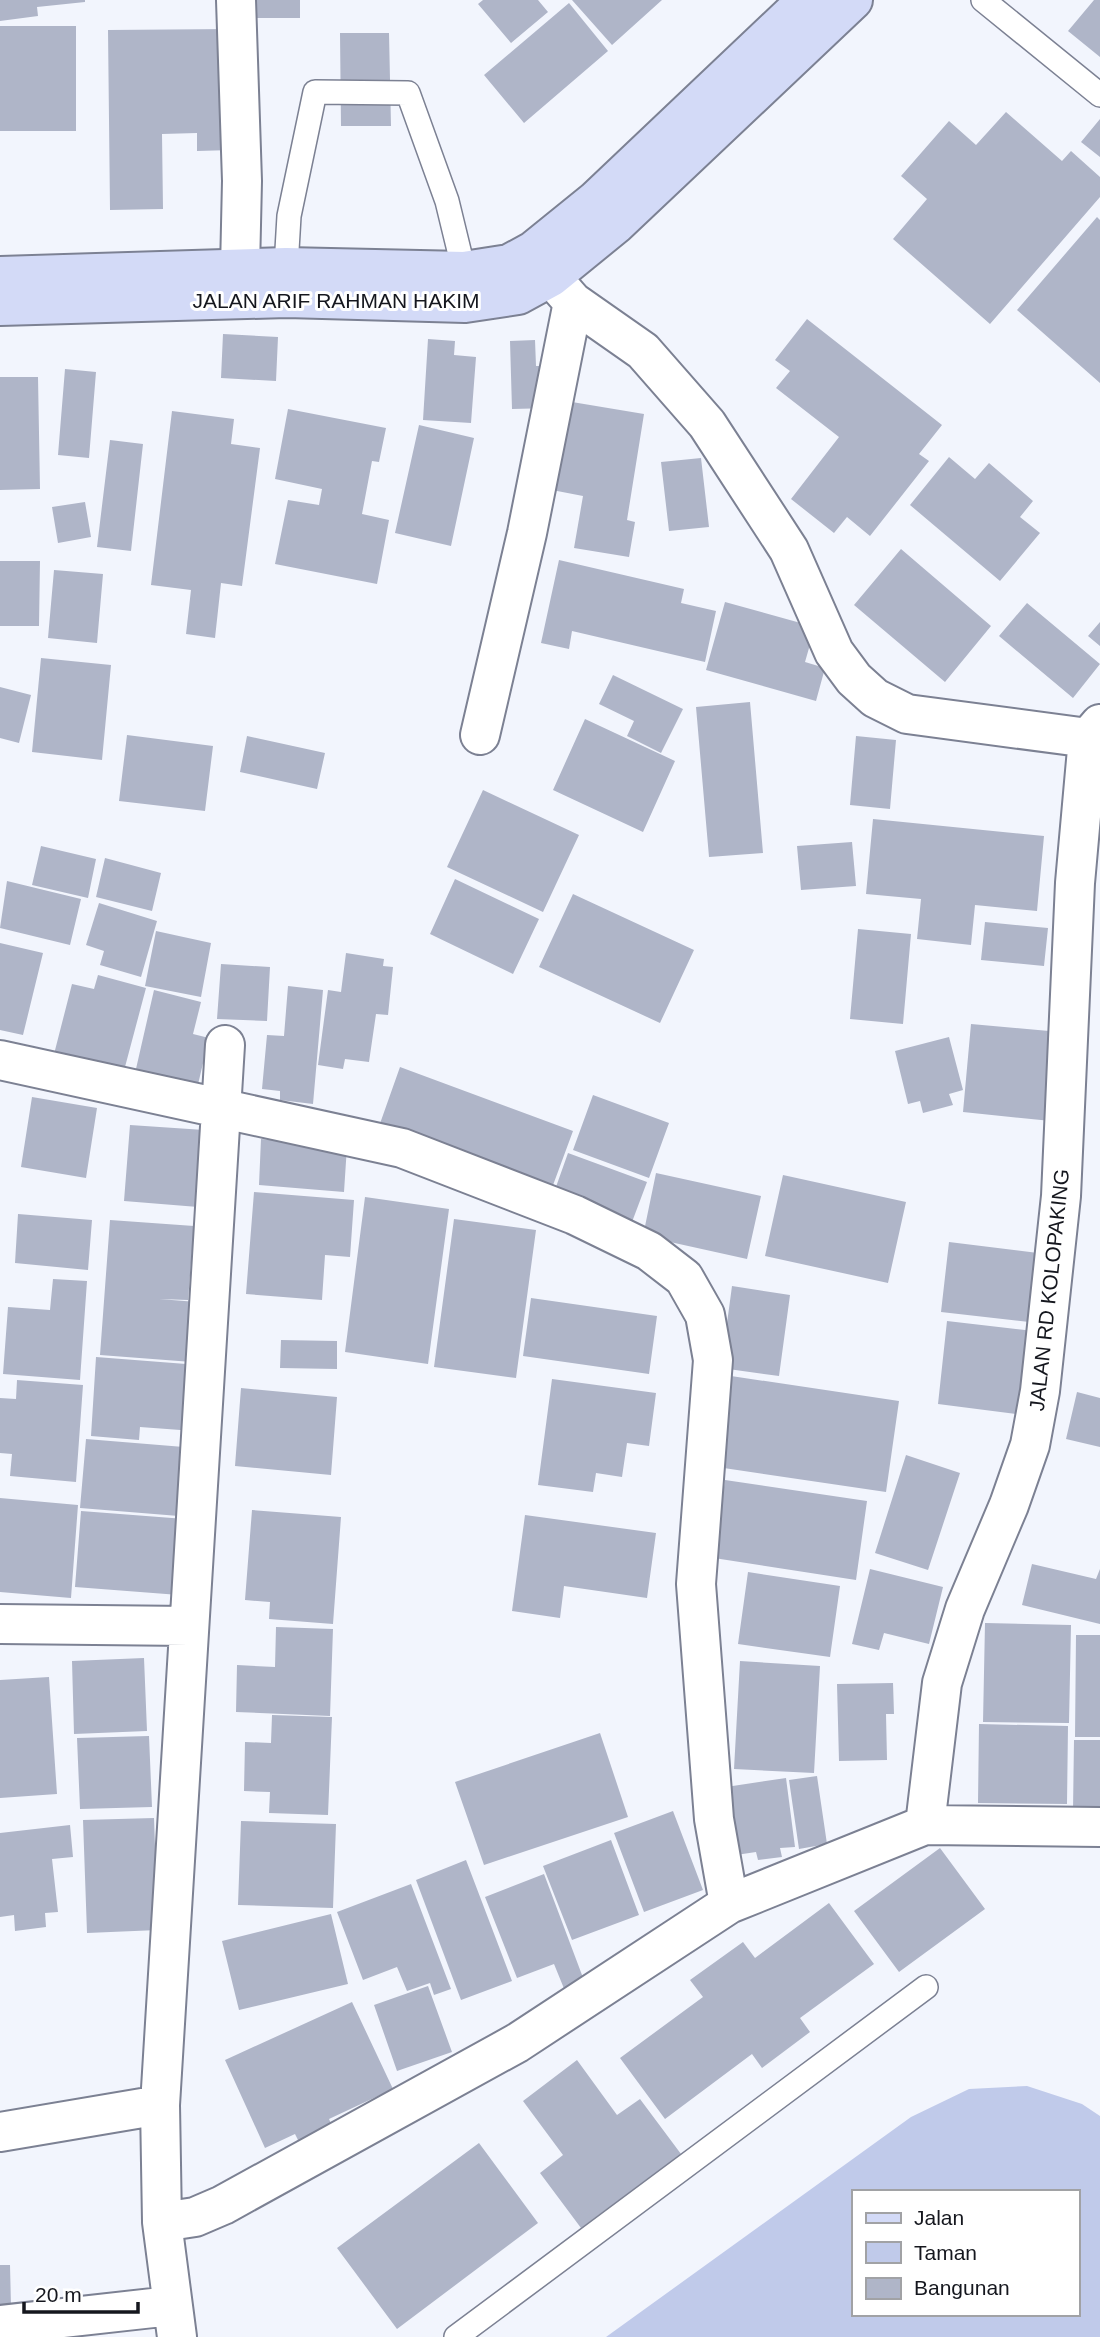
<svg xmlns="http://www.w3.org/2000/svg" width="1100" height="2337" font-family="Helvetica,sans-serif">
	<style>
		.green { fill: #c0caea; fill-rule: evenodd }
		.building { fill: #afb5c8 }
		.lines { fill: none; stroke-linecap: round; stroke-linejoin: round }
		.service-casing { stroke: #7c8193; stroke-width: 26 }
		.minor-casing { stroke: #7c8193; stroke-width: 42 }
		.secondary-casing { stroke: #7c8193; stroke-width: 42 }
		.service { stroke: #fff; stroke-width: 23 }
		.minor { stroke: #fff; stroke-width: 38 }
		.secondary { stroke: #d3daf7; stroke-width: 38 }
		.labels { text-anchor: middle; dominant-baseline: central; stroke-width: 6; stroke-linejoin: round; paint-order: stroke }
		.street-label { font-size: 21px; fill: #15171e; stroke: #fff }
	</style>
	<rect width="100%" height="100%" fill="#f2f5fd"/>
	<!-- green -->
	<path class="green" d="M1027,2086L1082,2104L1100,2116V2337H606L911,2117L969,2089ZM853,2192H1077V2314H853Z"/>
	<!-- building -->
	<path class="building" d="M0,0H85V2L37,7L38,16L0,21Z
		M252,0H300V18H253Z
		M483,0H538L548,12L511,43L478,4Z
		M572,0H662L612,45Z
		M1094,0H1100V57L1068,31Z
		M569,3L608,51L524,123L484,75Z
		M0,26H76V131H0Z
		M231,29L232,150L197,151V133L162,134L163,209L110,210L108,30Z
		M340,33H389L391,126H341Z
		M1006,112L1062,161L1071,151L1100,177V197L990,324L893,239L927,199L901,176L949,121L976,145Z
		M1100,119V157L1081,142Z
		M1097,217L1100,220V383L1017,310Z
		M807,319L942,425L919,454L929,461L870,536L847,517L834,533L791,499L839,437L776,388L790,371L775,360Z
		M223,334L278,337L276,381L221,378Z
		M428,339L455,341L454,355L476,357L471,423L423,420Z
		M535,340L536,366H550L552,408L512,409L510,341Z
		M65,369L96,372L89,458L58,455Z
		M0,377H38L40,489L0,490Z
		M566,401L644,414L627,520L635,522L629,557L574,548L583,496L552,490Z
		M288,409L386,428L379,462L372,461L362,514L389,520L377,584L275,564L288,500L319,505L322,489L275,479Z
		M172,411L234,419L231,444L260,448L242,586L221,583L215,638L186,634L191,590L151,585Z
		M419,425L474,438L451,546L395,533Z
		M110,440L143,444L131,551L97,547Z
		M949,457L975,479L989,463L1033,501L1020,517L1040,533L1000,581L910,505Z
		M701,458L709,527L669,531L661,462Z
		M85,502L91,537L58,543L52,507Z
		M901,549L991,626L945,682L854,605Z
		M559,560L684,589L681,603L716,611L705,662L572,631L569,649L541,643Z
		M0,561H40L39,626H0Z
		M54,570L103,574L97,643L48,638Z
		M725,602L815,627L805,662L825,668L816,701L706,670Z
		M1027,603L1100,664L1073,698L999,636Z
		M1100,622V646L1088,636Z
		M41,658L111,665L102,760L32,752Z
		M613,675L683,709L661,753L627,736L634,721L599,704Z
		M0,687L31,695L19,743L0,738Z
		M750,702L763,853L709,857L696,707Z
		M585,719L675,761L643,832L553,790Z
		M127,735L213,746L205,811L119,801Z
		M247,736L325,753L317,789L240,772Z
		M856,736L896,740L890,809L850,805Z
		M483,790L579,835L543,912L447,867Z
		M873,819L1044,836L1037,911L975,905L971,945L917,939L921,899L866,894Z
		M852,842L856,886L801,890L797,846Z
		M41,846L96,859L88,898L32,885Z
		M105,858L161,873L152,911L96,897Z
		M455,879L539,919L513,974L430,934Z
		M7,881L81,899L70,945L0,928Z
		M573,894L694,950L660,1023L539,967Z
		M99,903L157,921L141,977L100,965L104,951L86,945Z
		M985,922L1048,928L1044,966L981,960Z
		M858,929L911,934L903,1024L850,1019Z
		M156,931L211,943L201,997L145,986Z
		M0,943L43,953L23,1035L0,1030Z
		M346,953L384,959L383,966L393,967L388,1015L376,1014L369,1062L345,1059L343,1069L318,1065L328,990L341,992Z
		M221,964L270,967L267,1021L217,1019Z
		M98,975L146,988L121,1082L52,1062L72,984L94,989Z
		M288,986L323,990L313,1104L280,1100V1091L262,1089L267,1035L284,1036Z
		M154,990L201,1002L193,1034L209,1038L195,1097L133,1082Z
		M971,1024L1060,1032L1051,1121L963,1112Z
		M949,1037L963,1090L949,1094L953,1105L923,1113L920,1101L908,1104L895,1051Z
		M400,1067L573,1131L549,1196L377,1132Z
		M593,1095L669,1123L649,1178L573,1150Z
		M32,1097L97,1108L86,1178L21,1167Z
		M130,1125L204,1130L198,1207L124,1201Z
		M261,1139L347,1146L344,1192L259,1185Z
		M568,1153L647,1182L629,1230L551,1201Z
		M656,1173L761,1196L747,1259L643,1236Z
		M783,1175L906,1202L888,1283L765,1256Z
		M254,1192L354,1200L350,1257L325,1255L322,1300L246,1294Z
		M365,1197L449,1209L428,1364L345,1352Z
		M18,1214L92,1220L88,1270L15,1263Z
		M454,1219L536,1230L516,1378L434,1367Z
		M110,1220L194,1226L188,1300L159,1299L197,1302L192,1362L100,1355Z
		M949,1242L1046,1254L1038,1323L941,1312Z
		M53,1279L87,1281L80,1380L3,1374L8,1307L50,1310Z
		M732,1286L790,1295L779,1376L721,1368Z
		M531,1298L657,1316L649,1374L523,1356Z
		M947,1321L1034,1331L1024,1415L938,1404Z
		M281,1340L337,1341V1369L280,1368Z
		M96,1357L199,1365L194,1431L140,1427L139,1440L91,1436Z
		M731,1376L899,1401L886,1492L717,1467Z
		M552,1379L656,1393L649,1446L627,1443L622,1477L596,1473L593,1492L538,1485Z
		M17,1380L83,1385L76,1482L10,1476L12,1454L0,1453V1398L16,1399Z
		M241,1388L337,1397L331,1475L235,1466Z
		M1077,1392L1100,1398V1447L1066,1439Z
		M86,1439L196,1448L191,1517L80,1508Z
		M906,1455L960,1473L928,1570L875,1553Z
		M725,1480L867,1501L856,1580L714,1558Z
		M0,1498L78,1505L71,1598L0,1592Z
		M252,1510L341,1517L333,1624L269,1619L270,1602L245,1600Z
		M81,1511L185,1519L179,1595L75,1587Z
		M525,1515L656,1533L647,1598L564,1586L560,1618L512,1611Z
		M1032,1564L1096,1579L1100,1569V1624L1022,1605Z
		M870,1569L943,1587L929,1644L884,1633L879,1650L852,1644Z
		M748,1572L840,1586L830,1657L738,1644Z
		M985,1623L1071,1625L1069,1723L983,1722Z
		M276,1627L333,1629L330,1716L236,1712L237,1665L275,1667Z
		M1076,1635H1100V1737H1075Z
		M144,1658L147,1731L74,1734L72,1661Z
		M740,1661L820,1666L814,1773L734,1769Z
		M49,1677L57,1794L0,1798V1680Z
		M893,1683L894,1714H886L887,1760L839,1761L837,1684Z
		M272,1715L332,1717L328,1815L269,1813L270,1792L244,1791L245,1742L271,1743Z
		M979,1724L1068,1726L1067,1804L978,1803Z
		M600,1733L628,1817L484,1865L455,1782Z
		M149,1736L152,1807L80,1809L77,1738Z
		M1074,1740H1100V1811H1073Z
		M817,1776L827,1844L799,1849L789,1780Z
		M786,1778L795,1847L780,1848L782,1857L758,1860L756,1852L736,1855L726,1787Z
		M673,1811L703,1890L644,1912L614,1833Z
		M154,1818L158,1930L87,1933L83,1820Z
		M241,1821L336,1824L333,1908L238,1905Z
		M70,1825L73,1857L52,1859L58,1912L45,1913L46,1927L15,1931L14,1915L0,1917V1833Z
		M611,1840L639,1915L572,1940L543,1866Z
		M940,1848L985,1909L899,1972L854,1911Z
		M466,1860L512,1981L461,2000L416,1880Z
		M544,1874L585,1983L565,1991L554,1964L517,1978L485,1897Z
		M411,1884L451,1989L434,1995L430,1983L407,1991L397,1967L363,1980L337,1912Z
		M829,1903L874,1964L800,2018L810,2032L762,2068L752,2054L665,2119L620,2058L703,1997L690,1980L743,1942L755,1958Z
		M331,1914L348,1984L239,2010L222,1941Z
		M428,1986L452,2052L397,2071L374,2005Z
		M352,2002L393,2089L329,2119L338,2139L305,2154L295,2134L265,2148L225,2060Z
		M577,2060L617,2115L640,2099L681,2154L581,2228L540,2173L563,2155L523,2101Z
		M479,2143L538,2223L397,2329L337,2248Z
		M0,2265H10L11,2307L0,2308Z"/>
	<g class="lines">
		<!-- service casing -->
		<g class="service-casing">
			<path id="service" d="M983,0L1100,95
				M286,267L289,216L315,92L408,93L447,201L464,271
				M456,2337L926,1987"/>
		</g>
		<!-- minor casing -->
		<g class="minor-casing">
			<path id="minor" d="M236,0L242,181L240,269
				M551,277L573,302L643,351L707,424L789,550L834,652L854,679L875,698L907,714L1088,738L1100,743
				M480,735L527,533L573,302
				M225,1045L160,2105L162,2222L195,2217L223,2205L517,2043L729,1904L925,1825L1100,1827
				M0,1060L402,1148L575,1215L649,1251L684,1278L705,1315L713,1360L696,1584L714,1819L729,1904
				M0,1624L189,1626
				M925,1825L942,1683L965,1609L1009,1505L1030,1445L1040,1391L1061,1196L1075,883L1088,738L1100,724
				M0,2132L160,2105
				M162,2222L177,2337
				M0,2325L171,2306"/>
		</g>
		<!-- secondary casing -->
		<g class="secondary-casing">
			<path id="secondary" d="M0,276L286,267L464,271L509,264L533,251L596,200L807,0
				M0,306L287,298L465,303L518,295L551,277L616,224L853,0"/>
		</g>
		<!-- service -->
		<use href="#service" class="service"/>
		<!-- minor -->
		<use href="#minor" class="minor"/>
		<!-- secondary -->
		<use href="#secondary" class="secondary"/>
	</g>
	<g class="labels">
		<!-- street labels -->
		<g class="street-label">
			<text x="336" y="300">JALAN ARIF RAHMAN HAKIM</text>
			<text transform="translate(1049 1290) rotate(-84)">JALAN RD KOLOPAKING</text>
		</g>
	</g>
	<!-- legend -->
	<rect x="852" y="2190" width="228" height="126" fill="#ffffff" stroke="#a1a2a5" stroke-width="2"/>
	<rect x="866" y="2213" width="35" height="10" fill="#d3daf7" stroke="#a1a2a5" stroke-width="2"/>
	<text x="914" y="2225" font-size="21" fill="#15171e">Jalan</text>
	<rect x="866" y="2242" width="35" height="21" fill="#c0caea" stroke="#a1a2a5" stroke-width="2"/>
	<text x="914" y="2260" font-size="21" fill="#15171e">Taman</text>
	<rect x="866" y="2278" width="35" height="21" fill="#afb5c8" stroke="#a1a2a5" stroke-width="2"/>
	<text x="914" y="2295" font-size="21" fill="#15171e">Bangunan</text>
	<!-- scale -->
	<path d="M24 2302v10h114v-10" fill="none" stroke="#15171e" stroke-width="3.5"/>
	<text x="35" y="2302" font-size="21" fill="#15171e" stroke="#ffffff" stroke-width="5" paint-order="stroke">20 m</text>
</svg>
